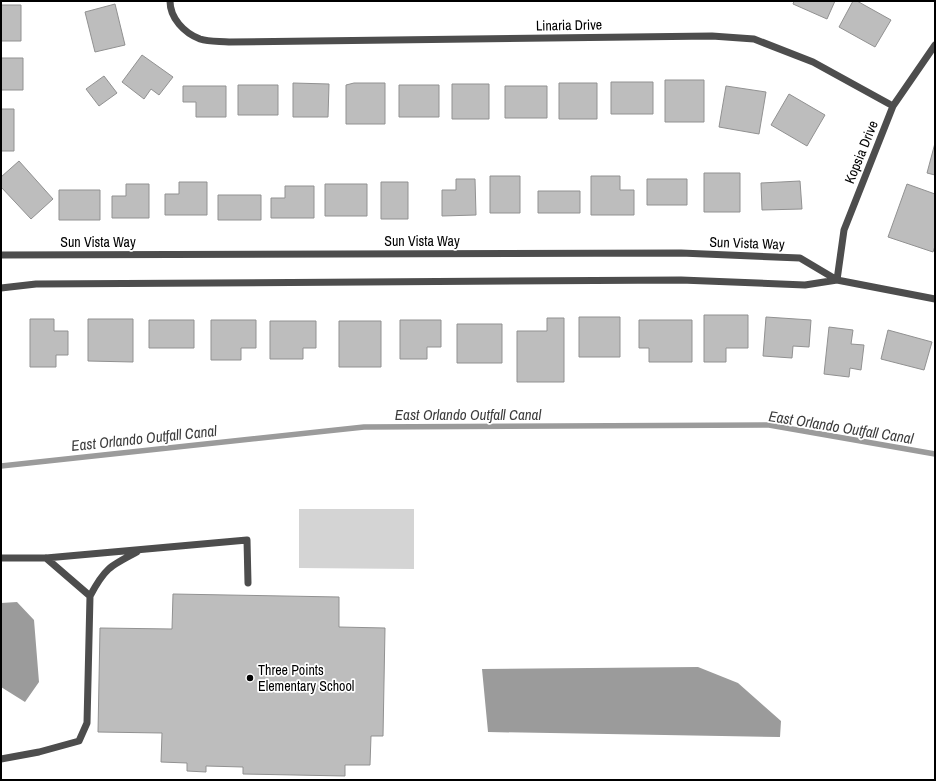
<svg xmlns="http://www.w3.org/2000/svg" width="936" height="781" font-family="'Archivo Narrow',sans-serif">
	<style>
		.green { fill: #d4d4d4 }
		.water { fill: #9b9b9b }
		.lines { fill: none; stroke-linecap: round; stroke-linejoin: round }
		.stream { stroke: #9b9b9b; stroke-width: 5.5 }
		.building { fill: #bdbdbd; stroke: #919191 }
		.minor { stroke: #4d4d4d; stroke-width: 7 }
		.poi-dot { fill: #000; stroke: #fff; stroke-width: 1.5 }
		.labels { text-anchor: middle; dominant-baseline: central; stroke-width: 3.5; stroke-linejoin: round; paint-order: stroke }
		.street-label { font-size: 14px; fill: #000; stroke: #fff }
		.poi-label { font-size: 14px; fill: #000; stroke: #fff; text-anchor: start }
		.water-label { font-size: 15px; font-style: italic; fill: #3c3c3c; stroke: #fff }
	</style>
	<rect width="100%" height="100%" fill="#fff"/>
	<!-- green -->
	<path class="green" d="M299,509H414V569L299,568Z"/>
	<!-- water -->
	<path class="water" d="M17,602L34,620L39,682L25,702L1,687V603Z
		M698,667L738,683L781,721L780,737L488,732L482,669Z"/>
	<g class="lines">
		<!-- stream -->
		<path class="stream" d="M1,466L364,427L769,425L935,454"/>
	</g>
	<!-- building -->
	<path class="building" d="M794,1H835L827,19L793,4Z
		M853,1H857L891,20L875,47L839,27Z
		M115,4L125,45L95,52L85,12Z
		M1,5H21V41H1Z
		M142,55L173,77L159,95L151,89L144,99L122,82Z
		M1,58H23V90H1Z
		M104,76L117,93L99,106L86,89Z
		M665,80H704V122H665Z
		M611,82H653V114H611Z
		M293,83L329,84L328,117H293Z
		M354,83H385V124H346V85Z
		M559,83H597V119H559Z
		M452,84H489V119H452Z
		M238,85H278V115H238Z
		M399,85H439V117H399Z
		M183,86H226V117H196V102H183Z
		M505,86H547V118H505Z
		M726,86L766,92L759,134L719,127Z
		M789,94L825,115L807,146L771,125Z
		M1,109H14V151H1Z
		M935,143V175L927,173Z
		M19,161L53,199L31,219L1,187V177Z
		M704,173H740V212H704Z
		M490,176H520V213H490Z
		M591,176H620V190H634V215H591Z
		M456,179H475L476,215L442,216V190H456Z
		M647,179H687V205H647Z
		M800,181L802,209L762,210L761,183Z
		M179,182H207V215H165V194H179Z
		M381,182H408V219H381Z
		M126,184H149V218H112V196H126Z
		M325,184H367V216H325Z
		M907,184L935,194V246L933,252L888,237Z
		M285,186H314V218H271V198H285Z
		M59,190H100V220H59Z
		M538,191H580V213H538Z
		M218,195H261V220H218Z
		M704,315H748V348H726V362H704Z
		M579,317H620V357H579Z
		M766,317L811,320L809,347L793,346L792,358L763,356Z
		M547,318H564V382H517V331H547Z
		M30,319H54V331H68V355H56V367H30Z
		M88,319H133V362L88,361Z
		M149,320H194V348H149Z
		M211,320H256V348H241V360H211Z
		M400,320H441V347H427V359H400Z
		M639,320H692V362H649V348H639Z
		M270,321H316V348H303V359H270Z
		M339,321H381V367H339Z
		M457,324H502V363H457Z
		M829,327L853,330L851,344L864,345L861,370L850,368L849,377L824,374Z
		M888,330L932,342L924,370L881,359Z
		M173,594L339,597V627L385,628L383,736H371L370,765H345V776L243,774V767L206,766V772L187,771V763L161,762L162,733L98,732L100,628L172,629Z"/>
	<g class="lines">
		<!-- minor -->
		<path class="minor" d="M170,1C170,18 184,33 200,39C209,42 220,41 229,42L712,36L754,39L813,62L893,106
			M1,255L681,253L800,258L837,280
			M837,280L844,230L893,106L935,45
			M1,288L36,284L681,280L805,285L837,280L935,299
			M1,558H46L247,540L248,583
			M90,596C105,568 110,566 137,552
			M1,759L39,752L79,741L87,723L90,596L46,558"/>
	</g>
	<!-- markers -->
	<circle class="poi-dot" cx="250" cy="678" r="4"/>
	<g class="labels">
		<!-- street labels -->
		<g class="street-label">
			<text transform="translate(569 25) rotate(-1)">Linaria Drive</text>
			<text transform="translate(861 152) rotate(-68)">Kopsia Drive</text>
			<text x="422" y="241">Sun Vista Way</text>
			<text x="98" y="242">Sun Vista Way</text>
			<text transform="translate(747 243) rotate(2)">Sun Vista Way</text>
		</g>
		<!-- poi labels -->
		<g class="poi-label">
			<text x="258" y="670">Three Points<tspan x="258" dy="16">Elementary School</tspan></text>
		</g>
		<!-- water labels -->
		<g class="water-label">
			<text x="468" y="414">East Orlando Outfall Canal</text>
			<text transform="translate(841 427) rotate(9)">East Orlando Outfall Canal</text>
			<text transform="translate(144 438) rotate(-6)">East Orlando Outfall Canal</text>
		</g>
	</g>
	<!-- border -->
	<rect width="936" height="781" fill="none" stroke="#000000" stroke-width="4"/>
</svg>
